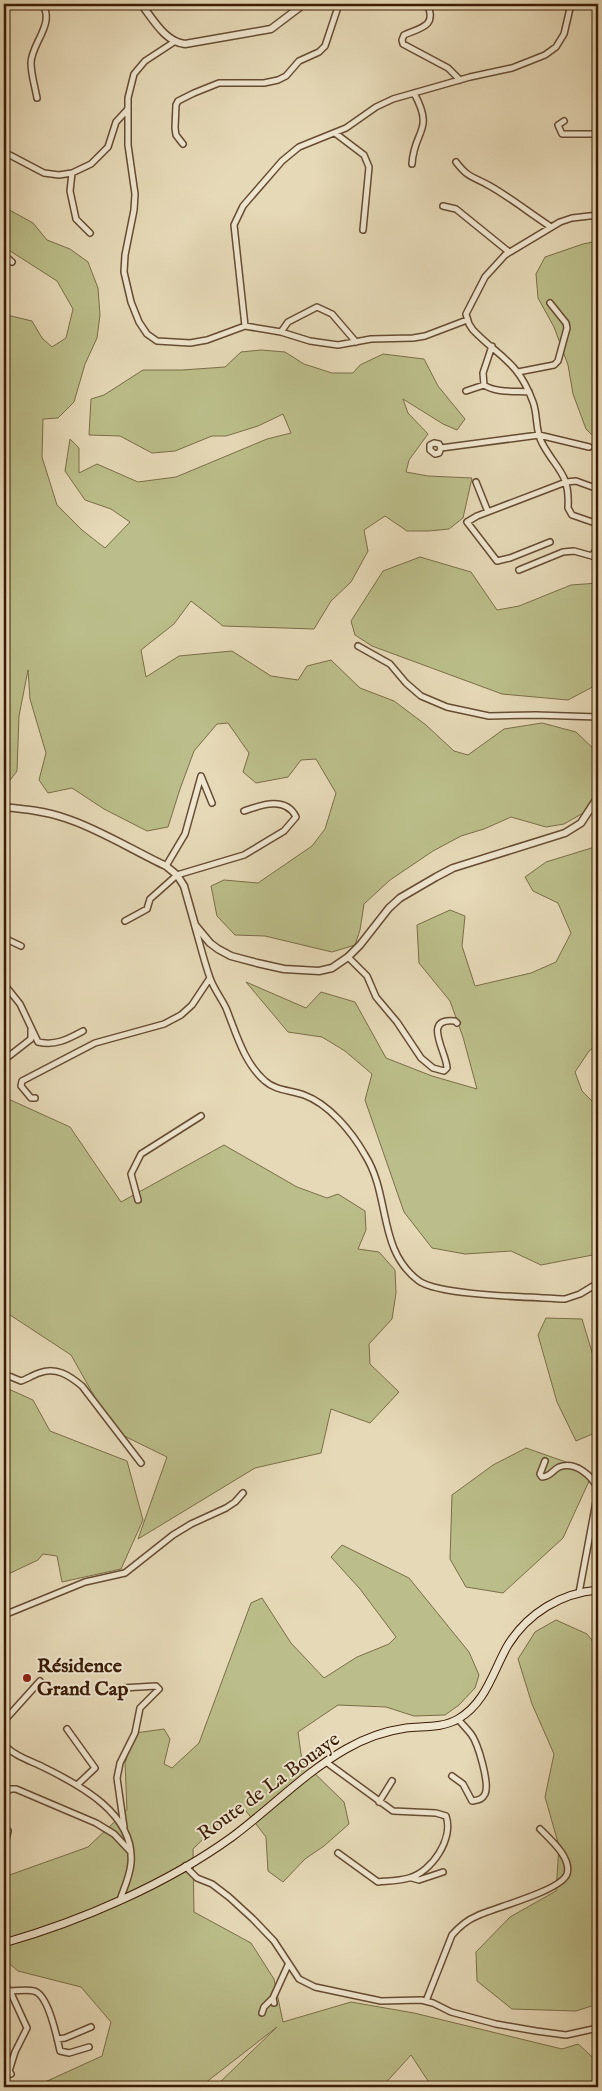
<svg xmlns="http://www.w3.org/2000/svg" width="602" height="2091" font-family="'IM FELL English',serif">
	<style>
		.green { fill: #bbbe8a; stroke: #7a6e48 }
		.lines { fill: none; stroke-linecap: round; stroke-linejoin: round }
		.minor-casing { stroke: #654c32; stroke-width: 8 }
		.tertiary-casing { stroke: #654c32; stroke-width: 9 }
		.secondary-casing { stroke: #3a1d05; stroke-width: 9 }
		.minor { stroke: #efe6d0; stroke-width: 5 }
		.tertiary { stroke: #efe6d0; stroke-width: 6 }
		.secondary { stroke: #efe6d0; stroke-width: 7 }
		.poi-dot { fill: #8f2418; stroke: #efe6d0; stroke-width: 2 }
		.labels { text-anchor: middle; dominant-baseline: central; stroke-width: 4; stroke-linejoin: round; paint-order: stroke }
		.poi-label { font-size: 20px; font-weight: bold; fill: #3a1d05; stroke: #efe6d0; text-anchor: start }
		.street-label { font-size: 20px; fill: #3a1d05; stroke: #efe6d0 }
	</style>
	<rect width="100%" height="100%" fill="#e6d9b7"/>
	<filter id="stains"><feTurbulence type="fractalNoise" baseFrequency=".004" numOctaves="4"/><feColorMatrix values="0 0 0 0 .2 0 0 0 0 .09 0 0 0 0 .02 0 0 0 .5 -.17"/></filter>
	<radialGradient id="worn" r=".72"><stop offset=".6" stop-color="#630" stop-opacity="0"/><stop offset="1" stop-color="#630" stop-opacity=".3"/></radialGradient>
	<!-- green -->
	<path class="green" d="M4,207L33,223L47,240L70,249L88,262L98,288L100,315L97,338L85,364L74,402L58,418L43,419L42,457L57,505L82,530L105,548L130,522L111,509L85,500L65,471L70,439L79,448V473L97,464L138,482L176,477L267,439L291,433L283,414L258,426L226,436H212L175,451L152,453L120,436L89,435L91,399L104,395L143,370H182L225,367L241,352L261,350L285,352L304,364L332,373H353L360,365L383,354L424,359L438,386L465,419L457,430L443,424L403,399L408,413L428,434L409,460L406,472L428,476L472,478L463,518L449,529L429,531H407L385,516L364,530L368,551L351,582L331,601L314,629L223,626L191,601L174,624L141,650L146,677L179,656L232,651L271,676L298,680L307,666L331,660L360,688L394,701L426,725L454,751L468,755L504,729L542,723L576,732L598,753V797L592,808L564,824L546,827L511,817L484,829L461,836L433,851L390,880L364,904L360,930L355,945L332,952L265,936L235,935L217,916L211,886L224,880L258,883L312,846L325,829L336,793L316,759L301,760L288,777L256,783L243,772L249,753L228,723L217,724L194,751L180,789L168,827L147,831L104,809L72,788L48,793L39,780L46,753L30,699L28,670L19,716L17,771L4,788V318L11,316L32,321L42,338L52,347L66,338L73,309L57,281L4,247Z
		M598,241V441L586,429L573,394L568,365L554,327L538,298L536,274L545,257L583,244Z
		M420,557L471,572L497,610L519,606L571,585L598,583V684L568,700L502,694L372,646L355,635L351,621L383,571Z
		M598,846V1045L589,1051L575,1072L582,1091L598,1107V1254L541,1265L511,1251L465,1254L432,1248L404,1212L365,1100L372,1074L345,1051L322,1037L288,1032L246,982L306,1008L321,992L355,1002L386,1058L432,1076L477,1089L463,1037L450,1001L419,963L417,925L450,910L465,916L462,946L475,986L531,973L556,962L571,933L558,903L533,891L525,877L546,862Z
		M4,1097L70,1127L121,1202L224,1145L297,1187L327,1198L338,1194L365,1211L366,1230L358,1249L379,1252L395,1270L396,1293L392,1319L369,1344L370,1364L399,1392L370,1423L331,1409L321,1453L255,1468L138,1539L167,1457L114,1431L71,1355L4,1311Z
		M546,1318L582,1319L595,1362L598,1365V1449L597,1432L576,1441L557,1402L538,1335Z
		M4,1387L33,1400L50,1431L127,1461L143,1520L121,1569L62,1582L57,1556L43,1554L38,1560L4,1576Z
		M526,1448L566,1462L590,1479L563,1538L503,1593L466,1587L450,1559L452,1495L493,1465Z
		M342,1545L409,1578L469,1652L479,1675L475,1688L459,1705L445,1715L414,1716L386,1707L338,1705L298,1732L302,1761L344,1802L349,1824L324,1846L305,1859L283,1882L268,1871L266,1837L240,1803L193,1849L194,1912L251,1943L274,1979L283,2022L351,2002L414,2013L562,2049L578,2044L598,2062V2087H538L539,2083H489L480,2087H432L411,2055L382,2087H215L277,2027L200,2087H34L102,2056L111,2022L81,1987L18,1971L4,1959V1877L88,1847L127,1810L125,1763L135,1733L164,1729L170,1739L164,1764L172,1768L199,1743L251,1603L262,1598L291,1643L324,1678L357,1657L389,1644L396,1637L360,1589L331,1557Z
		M556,1620L587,1634L598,1648V2004L576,2011L512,2009L477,1981L476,1952L510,1917L556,1891L559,1846L545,1797L554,1754L532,1704L518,1659L535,1632Z"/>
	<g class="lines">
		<!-- minor casing -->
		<g class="minor-casing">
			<path id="minor" d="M427,4C438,27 419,28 404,35L402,40L403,44L448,68L460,80
				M174,42L145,61L134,74L128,98V145L135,194L134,210L125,255L124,272L131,302L139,322L147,334L157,341L190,343L207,340L245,326L281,332L310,341L338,345L371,339L413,338L425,336L467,320
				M37,98C35,87 31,74 31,63C31,44 56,23 42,4
				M564,121L558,125L562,134H598
				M335,133L364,155L369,167L363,230
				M183,144L176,135L175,128L176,105L178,101L194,93L219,83H264L278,80L286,76L299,61L319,52L325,46L339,4
				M4,152L44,173L59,175L72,173L91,164L108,147L116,122L128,109
				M598,161V164
				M456,162C469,179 473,176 490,186C511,198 531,214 551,227
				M412,164C414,129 435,132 414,93
				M72,173L70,191L76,219L90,233
				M443,206L456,209L509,252
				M598,215L572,218L560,222L505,255L485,277L466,314L469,324L473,330C500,358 518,361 533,402C538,415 535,431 542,443C557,471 570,473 568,508L572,515L598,524
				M4,255L12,262
				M245,326L234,225L243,206L282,161L299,147L346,128L376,107L393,99L470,77L512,68L545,55L556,47L564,34L571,4
				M281,332L288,322L317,307L332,314L356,342
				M492,346L483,373L484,385C496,393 515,391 529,392
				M518,372L554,365L558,361L567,328L566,323L550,303
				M466,391L484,385
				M441,448L439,444L434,443L430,445V450L435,454L439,453L441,448L539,435L589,447
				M476,482L488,512
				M550,542L510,558L497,561L467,522L477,516L566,482L576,481L598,489
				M519,570L563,552L574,551L592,556L598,547
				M358,646L390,664L406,683L421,696L447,707L489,716L536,715L598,717
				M166,866L185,834L201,776L212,803
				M125,921L147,909L150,899L177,875L244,855L284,831L296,817C286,796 261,805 244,811
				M195,927C200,944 204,961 210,978C214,989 221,998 226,1008C236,1033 244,1063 265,1081C276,1091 291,1090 304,1095C329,1104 352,1132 365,1155C391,1196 377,1250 419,1281C440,1296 536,1297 565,1299L580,1294L598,1283
				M4,938L21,946
				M348,957L367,976L376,997L397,1022L421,1058L433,1068L444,1071L447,1068C447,1053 421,1017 455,1021L457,1023
				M4,984L20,1004L38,1042C56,1046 68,1039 83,1031
				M4,1060L31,1039V1030
				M35,1098H31L21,1086L22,1081L95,1043L164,1024L181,1015L192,1005L210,978
				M138,1200L131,1174L141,1154L201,1116
				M4,1374L21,1381C27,1379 33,1375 39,1373C56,1366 70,1376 82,1386L141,1463
				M545,1461L540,1474L542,1477C550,1477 553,1470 559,1467C576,1461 592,1476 598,1489
				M579,1593L596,1502L598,1497
				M4,1615L85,1582L125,1573L173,1535L191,1524L226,1508L235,1502L243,1493
				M122,1688L156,1686L159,1689L140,1708L135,1733L120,1763L117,1778L124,1827
				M4,1721L40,1681
				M67,1729L95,1768L77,1785
				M4,1744C12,1755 31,1761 43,1767C80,1785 135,1814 131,1863C130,1876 124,1888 120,1900
				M326,1762L393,1811L436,1813L446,1816C454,1838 432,1872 409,1878C399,1881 388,1881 378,1882L338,1853
				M452,1776L463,1784L472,1801C478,1800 482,1800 485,1794C490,1784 478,1743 471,1734C467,1729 462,1724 458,1719
				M4,1793L11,1789H16L96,1823L114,1834L130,1851
				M379,1802L392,1781
				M4,1848L8,1831
				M185,1866L197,1878L212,1884L229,1897L253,1919L274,1941L299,1979L315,1987L381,2001L421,2000L433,2003L451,2012L496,2024L536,2031L566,2035L598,2028
				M412,1878L419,1880L443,1872
				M4,1985L10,1991C18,1991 27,1989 34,1991C48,1994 57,2037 60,2051L69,2053L89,2047
				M10,1991L27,2028L15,2052L9,2071L11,2074
				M426,2001L452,1935C459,1927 467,1920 477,1916C493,1908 561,1891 567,1874C572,1858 550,1839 540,1829
				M274,2003L273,1998L288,1965
				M262,2013L264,2007L273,1998
				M57,2039L65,2038L91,2027"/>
		</g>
		<!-- tertiary casing -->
		<g class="tertiary-casing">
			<path id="tertiary" d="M141,4C153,19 165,42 185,44L271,29L304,4
				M4,807C24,809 45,811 65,818C97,828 134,851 166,866L177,875L184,886L195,925L210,943L218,949L231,956L257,963L284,969L319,971L332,968L348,957L360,945L389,908L400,898L436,877L453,868L565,833L581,823L598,797"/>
		</g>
		<!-- secondary casing -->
		<g class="secondary-casing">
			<path id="secondary" d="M4,1943C81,1921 167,1884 232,1837C271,1808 304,1773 346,1749C365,1738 385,1731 406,1728C423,1726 443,1728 458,1719C486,1703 493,1671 508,1645C528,1613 561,1593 598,1590"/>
		</g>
		<!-- minor -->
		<use href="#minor" class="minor"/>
		<!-- tertiary -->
		<use href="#tertiary" class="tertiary"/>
		<!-- secondary -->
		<use href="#secondary" class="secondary"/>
	</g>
	<!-- markers -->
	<circle class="poi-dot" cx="27" cy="1678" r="5"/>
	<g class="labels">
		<!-- poi labels -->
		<g class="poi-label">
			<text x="37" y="1666">Résidence<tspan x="37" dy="23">Grand Cap</tspan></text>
		</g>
		<!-- street labels -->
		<g class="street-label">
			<text transform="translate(269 1787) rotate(-36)">Route de La Bouaye</text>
		</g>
	</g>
	<!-- margin -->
	<rect width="602" height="2091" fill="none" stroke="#e6d9b7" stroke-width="20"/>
	<rect x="5" y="5" width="592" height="2081" fill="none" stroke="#3a1d05" stroke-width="2.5"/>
	<rect x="10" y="10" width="582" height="2071" fill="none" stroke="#3a1d05"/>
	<rect width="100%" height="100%" filter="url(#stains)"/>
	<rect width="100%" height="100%" fill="url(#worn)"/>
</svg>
